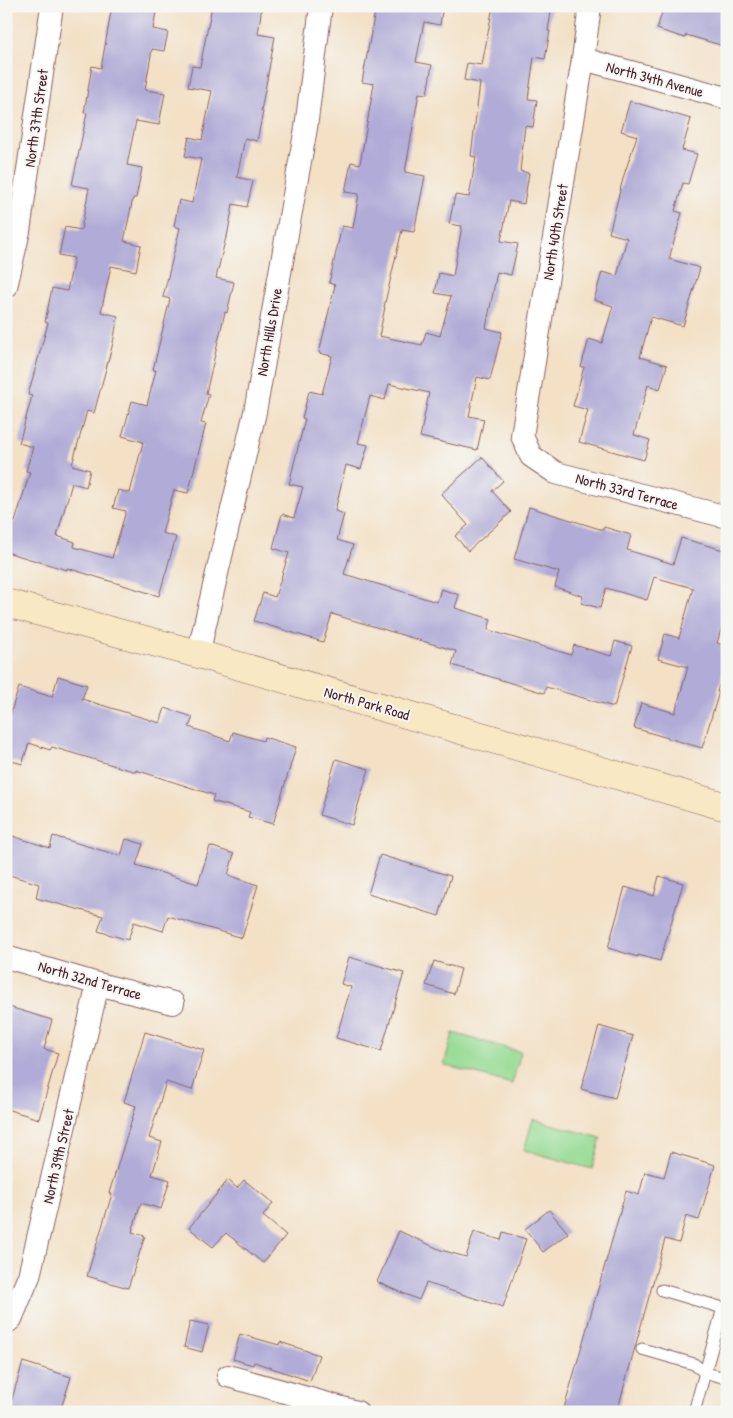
<svg xmlns="http://www.w3.org/2000/svg" width="733" height="1418" font-family="'Patrick Hand',sans-serif">
	<style>
		.green { fill: #97dc94; stroke: #707e60 }
		.building { fill: #b1acd7 }
		.lines { fill: none; stroke-linecap: round; stroke-linejoin: round }
		.lane-casing { stroke: #856361; stroke-width: 13 }
		.street-casing { stroke: #856361; stroke-width: 24 }
		.secondary-casing { stroke: #856361; stroke-width: 29 }
		.lane { stroke: #fff; stroke-width: 11 }
		.street { stroke: #fff; stroke-width: 22 }
		.secondary { stroke: #f8e8c3; stroke-width: 28 }
		.labels { text-anchor: middle; dominant-baseline: central; stroke-width: 4; stroke-linejoin: round; paint-order: stroke }
		.street-label { font-size: 15px; fill: #4a1f2b; stroke: #f6f6f2 }
	</style>
	<rect width="100%" height="100%" fill="#f6f6f2"/>
	<filter id="ink" filterUnits="userSpaceOnUse"><feTurbulence type="fractalNoise" baseFrequency=".02" numOctaves="2"/><feDisplacementMap in="SourceGraphic" scale="10" xChannelSelector="R" yChannelSelector="G"/><feConvolveMatrix kernelMatrix="1 2 1 2 8 2 1 2 1" color-interpolation-filters="sRGB"/></filter>
	<filter id="wash" filterUnits="userSpaceOnUse"><feTurbulence type="fractalNoise" baseFrequency=".0096" numOctaves="4" result="noise"/><feDisplacementMap in="SourceGraphic" scale="20" xChannelSelector="R" yChannelSelector="G"/><feGaussianBlur stdDeviation="1.12" result="paint"/><feColorMatrix in="noise" values="0 0 0 0 0 0 0 0 0 0 0 0 0 0 0 0 0 1.4 0 .05"/><feComposite in="paint" operator="in"/></filter>
	<g filter="url(#wash)">
		<rect width="100%" height="100%" fill="#f3e0c5"/>
		<!-- green -->
		<path class="green" d="M453,1033L521,1052L512,1084L444,1065Z
			M533,1119L601,1138L592,1169L524,1150Z"/>
		<g id="blocks">
			<!-- building -->
			<path class="building" d="M112,6H157L153,29L168,32L164,51L152,49L145,90L165,93L159,125L136,121L127,165L142,168L136,198H133L124,241L141,245L136,271L111,266L101,312L118,316L113,343L94,413L87,411L72,465L90,470L86,487L72,483L57,536L75,542L74,547L112,558L126,511L113,508L118,490L130,493L143,442L122,436L132,401L147,405L156,370H153L170,299L163,297L180,228L174,226L179,200L192,203L201,159L185,156L189,137L202,140L212,91L188,87L192,66L200,67L212,6H262L258,34L275,37L261,111L263,112L257,141L245,138L237,177L253,181L247,207L233,204L227,237H226L216,278L234,282L227,313L225,312L206,393L209,394L201,423L206,424L188,493L174,490L162,533L176,537L159,596L67,568V570L6,552V519L15,522L30,472L26,471L33,447L19,443L32,396L28,395L48,323L45,322L52,288L67,291L74,258L59,255L65,227L81,230L89,188L72,185L87,113H84L92,66L101,68Z
				M376,6H443L440,25L424,22L416,62L432,65L427,94L419,93L405,172L425,176L414,232L402,230L384,307H385L379,336L422,345L426,332L440,336L451,296L435,293L439,273L453,276L462,226L449,224L455,195L469,197L476,157L471,156L480,83L464,80L467,63L482,65L493,6H552L548,31H550L545,59L534,57L528,99L537,100L533,127L525,126L520,171L529,173L524,204L509,201L501,241L518,244L511,275L497,272L486,328L502,332L490,380L477,377L469,416L484,419L477,450L420,437L429,393L389,384L385,400L370,396L358,443L368,445L361,469L346,465L335,511L344,514L337,540L353,545L344,574L437,602L441,589L459,595L455,608L491,619L488,630L571,655L574,645L611,656L615,641L632,646L614,707L546,687L544,693L452,665L456,651L332,614L323,642L254,621L263,593L275,597L289,553L273,548L282,514L294,518L303,487L289,484L305,419L302,418L309,391L322,394L332,356L319,353L335,285L329,283L342,226L353,228L359,194L345,192L351,162L360,164L374,84L362,82Z
				M664,6H727V47L686,35L685,38L657,29Z
				M630,101L691,119L682,150L697,154L688,184L683,183L675,211L682,213L669,259L700,268L683,326L651,317L640,357L667,365L660,389L648,385L634,435L650,440L644,460L579,442L588,410L573,406L584,367H581L589,339L602,343L613,306L594,300L602,272L617,276L627,238L609,233L624,175L637,136L621,131Z
				M482,457L503,481L492,491L511,512L468,551L455,536L468,525L441,494Z
				M529,507L603,530L604,527L631,535L627,550L673,564L681,538L727,551V610L717,643L727,646V659L717,692H719L702,748L634,728L641,703L675,713L688,667L658,659L665,634L679,638L693,588L654,577L647,600L606,588L600,608L581,603L583,596L555,587L559,572L514,559Z
				M58,676L87,685L82,699L160,723L165,708L193,717L189,727L230,741L233,732L263,741L264,737L296,747L273,824L248,817L250,812L212,801L214,795L136,770V772L52,747L50,750L29,743L22,764L6,759V727L19,687L52,697Z
				M336,759L369,769L352,825L319,815Z
				M6,834L50,848L53,836L121,856L126,839L143,844L136,865L198,884L210,846L234,854L228,875L258,885L242,938L168,916L163,931L134,922L128,940L98,931L103,916L36,898L39,884L6,874Z
				M380,855L451,876L439,916L368,894Z
				M659,876L683,883L660,961L638,955V957L608,948L625,887L654,896Z
				M349,957L404,973L381,1051L336,1038L351,987L341,984Z
				M434,961L461,969L454,994L426,985Z
				M6,1006L52,1020L44,1049L58,1053L39,1119L6,1109Z
				M599,1026L633,1036L615,1098L581,1089Z
				M145,1032L204,1050L192,1090L166,1082L149,1138L162,1142L152,1175L170,1180L161,1209L141,1203L132,1232L145,1236L128,1288L87,1276L112,1194L109,1193L136,1106L124,1102Z
				M671,1152L715,1165L699,1220L686,1216L679,1243L665,1239L617,1412H563L626,1191L639,1195L645,1172L664,1177Z
				M228,1180L237,1188L244,1180L273,1203L263,1216L286,1235L263,1263L226,1233L213,1247L189,1228Z
				M549,1210L568,1233L543,1252L525,1229Z
				M399,1231L441,1250L466,1257L474,1232L501,1240L503,1232L526,1239L503,1307L426,1283L419,1300L377,1282Z
				M190,1321L209,1325L202,1352L184,1347Z
				M240,1334L279,1345L280,1342L319,1355L310,1381L254,1362L253,1365L233,1359Z
				M23,1362L71,1377L60,1412H8Z"/>
		</g>
	</g>
	<g filter="url(#ink)">
		<use href="#blocks" fill-opacity="0" stroke="#856361" stroke-width="1"/>
		<g class="lines">
			<!-- lane casing -->
			<g class="lane-casing">
				<path id="lane" d="M662,1290L723,1308L694,1412
					M642,1349L694,1364L705,1373L727,1378"/>
			</g>
			<!-- street casing -->
			<g class="street-casing">
				<path id="street" d="M590,6L583,59L522,436L531,456L556,473L727,517
					M583,59L727,98
					M6,287L19,231L52,6
					M198,654L255,412L306,128L321,6
					M6,957L98,984L173,1003
					M6,1323L11,1319L29,1276L98,984
					M228,1376L357,1412"/>
			</g>
			<!-- secondary casing -->
			<g class="secondary-casing">
				<path id="secondary" d="M6,603L198,654L727,807"/>
			</g>
			<!-- lane -->
			<use href="#lane" class="lane"/>
			<!-- street -->
			<use href="#street" class="street"/>
			<!-- secondary -->
			<use href="#secondary" class="secondary"/>
		</g>
	</g>
	<g class="labels">
		<!-- street labels -->
		<g class="street-label">
			<text transform="translate(655 79) rotate(15)">North 34th Avenue</text>
			<text transform="translate(36 118) rotate(-82)">North 37th Street</text>
			<text transform="translate(555 232) rotate(-81)">North 40th Street</text>
			<text transform="translate(269 332) rotate(-80)">North Hills Drive</text>
			<text transform="translate(627 491) rotate(15)">North 33rd Terrace</text>
			<text transform="translate(367 703) rotate(16)">North Park Road</text>
			<text transform="translate(90 980) rotate(16)">North 32nd Terrace</text>
			<text transform="translate(58 1156) rotate(-77)">North 39th Street</text>
		</g>
	</g>
	<!-- margin -->
	<rect width="733" height="1418" fill="none" stroke="#f6f6f2" stroke-width="25"/>
</svg>
